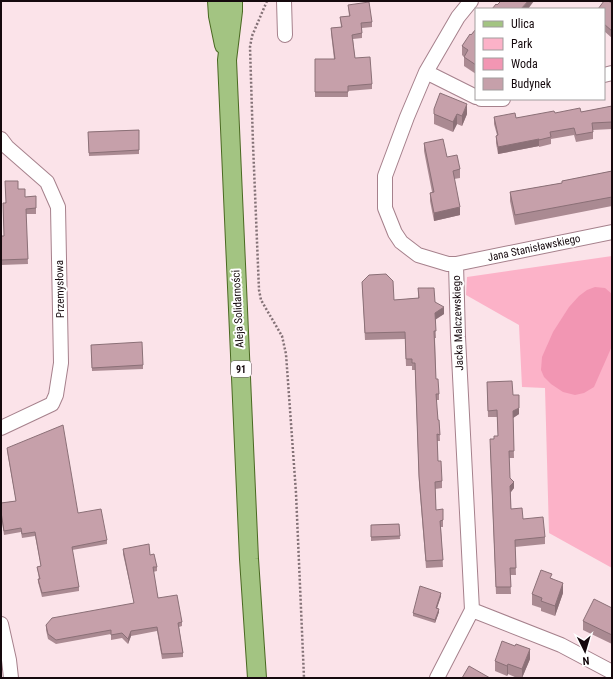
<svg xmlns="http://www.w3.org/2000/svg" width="613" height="679" font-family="'Roboto Condensed',sans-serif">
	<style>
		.green { fill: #fcb2c8 }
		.water { fill: #f296b3 }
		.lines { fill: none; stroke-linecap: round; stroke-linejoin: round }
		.minor-casing { stroke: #a6818c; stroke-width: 16 }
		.major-casing { stroke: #4a6922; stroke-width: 20 }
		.path { stroke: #837176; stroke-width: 2.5; stroke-dasharray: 2 2; stroke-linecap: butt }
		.minor { stroke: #fff; stroke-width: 14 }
		.major { stroke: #a3c482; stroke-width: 18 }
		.wall { fill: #aa8a92 }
		.shaded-wall { fill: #8b7077 }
		.building { fill: #c6a0aa; stroke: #8b7077 }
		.labels { text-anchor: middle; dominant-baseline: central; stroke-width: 4; stroke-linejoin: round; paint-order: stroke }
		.shield { fill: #fff; stroke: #5b5356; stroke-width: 1 }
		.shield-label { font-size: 10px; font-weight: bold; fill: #15090d }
		.street-label { font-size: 11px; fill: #15090d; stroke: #fff }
	</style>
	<rect width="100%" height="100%" fill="#fbe3e9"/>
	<!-- green -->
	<path class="green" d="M612,256V568L549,533L545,388L522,387L519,325L466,295L467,277Z"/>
	<!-- water -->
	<path class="water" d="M595,287L605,288L612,294V346L594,387L584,393L575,395L563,392L551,384L544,377L541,370L542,357L553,332L569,307L579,296L587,290Z"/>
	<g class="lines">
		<!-- minor casing -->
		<g class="minor-casing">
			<path id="minor" d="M284,1L285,35
				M426,72L476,97
				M604,75L612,73
				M481,99H503
				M1,139L7,147L47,182L58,207L61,363L56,395L52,404L1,428
				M456,264L612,232
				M472,610L561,645L612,672
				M1,624L9,660L11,678
				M437,678L472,610L458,337L456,264H448L418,255L401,242L395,233L385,208V176L407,117L426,72L458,17L471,1"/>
		</g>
		<!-- major casing -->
		<g class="major-casing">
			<path id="major" d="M217,1L218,16L224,45
				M233,1V11L227,60L249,559L257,678"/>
		</g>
		<!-- path -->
		<path class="path" d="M267,1L252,36L250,47L253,144L259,290L261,300L282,336L286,354L296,493L304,678"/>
		<!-- minor -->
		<use href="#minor" class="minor"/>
		<!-- major -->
		<use href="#major" class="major"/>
	</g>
	<!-- wall -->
	<path class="wall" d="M612,3V38L604,31V9Z
		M348,5L372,22V27L362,28V38L353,39L355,58L372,84V89L348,91V97H315V59H334L331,33V28L341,27L340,17L349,16Z
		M476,29V74L464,66V57L462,55V46Z
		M612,106V129L593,130V139L576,142L574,135L551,139V144L539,147V146L498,154L496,143V136L497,135L494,124V117L516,118L555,113L581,112Z
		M434,109L467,114L462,126L457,124L453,132L434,124Z
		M139,130V154L89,156L88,132Z
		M424,143L447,157L460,169V178L454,179L460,215L434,221L430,201V193L432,192L424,151Z
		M612,171V206L515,225L510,201V192L562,183V181Z
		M18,189L25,197L36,196V214H26L28,264L1,265V236H4L5,203Z
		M362,282L394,300L418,298V288L435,302L444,314L435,319L436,338H435L436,379L439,394V400H436L438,420H439L440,441H437L438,461L442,481V488L435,489L436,510L443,520V527H441L443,567L426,568L419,483L415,370H412V366H406L405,339L365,340Z
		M91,345L143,365V369L92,371Z
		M487,382L513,395L519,414L513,418L514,458H509L510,478L514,488L511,492V509L545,537V544L515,547L516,575H510L511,594H496L490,446L494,439L498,436L497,417H488Z
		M7,448L107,540V544L72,550L79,587V591L42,597L38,582V579H39L37,567L41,566L35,536L22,538L21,532L4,535L1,515V503L16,501L7,451Z
		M399,524L400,539L371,541V525Z
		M123,549L150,555L157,567V571L153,572L158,598L182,622V626L179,627L183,653V657L162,659L157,631L131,636L128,644L122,638L111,640V634L56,644L48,639L46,630V625L134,603L123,554Z
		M552,578L563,593L555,616L541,611V608L532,605V594Z
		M441,596L437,608L439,612L435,623L413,616V613Z
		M612,608V644L583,630V621Z
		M530,659L522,678H517L508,674L507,676L495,671V661Z"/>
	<!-- shaded-wall -->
	<path class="shaded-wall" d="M528,1H534L528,9H521Z
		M467,104V114L462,126V116Z
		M457,114V124L453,132V122Z
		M539,139V146L498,154V147Z
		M460,207V215L434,221V213Z
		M444,307V314L435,320V313Z
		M519,408V414L513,418V411Z
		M514,482V488L510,493V486Z
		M563,583V593L555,616V606Z
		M441,593V596L436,611V608Z
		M439,609V612L435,623V620Z
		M131,631V636L128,644V639Z
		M530,649V659L522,678V669Z
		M508,664V674L507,676V666Z"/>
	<!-- building -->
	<path class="building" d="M501,1H528L521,9H492L496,4L497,5Z
		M604,1H608L612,3V31L604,24V9H598Z
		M369,2L372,22L361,23L362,33L352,35L355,58L370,57L372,84L348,86V92H315V59H335L331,28L342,27L340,17L350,16L348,5Z
		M476,29V65L464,57L468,50L462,46L470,34L471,35Z
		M440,93L467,104L462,116L457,114L453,122L434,114V109Z
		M612,106V122L592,123L593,132L576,135L574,128L550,132L551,137L539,140V139L498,147L496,136L498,135L494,117L515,113L516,118L554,111L555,113L580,108L581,112Z
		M139,130V150L89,153L88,132Z
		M443,139L447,157L457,155L460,169L453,171L460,207L434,213L430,193L434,192L424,143Z
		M612,171V197L515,215L510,192L562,183V181Z
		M5,181H18V189H25V197L36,196V208L26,209L28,259L1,260V236H4L3,203H6Z
		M386,274L393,281L394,300L419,298L418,288H434L435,302L444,307L435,313L436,331H434L436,379H438L439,394H436L438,420H439L440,435L437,434L438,461H441L442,481L435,482L436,510L443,509V520L440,521L443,560L426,561L419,476L415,363H412V359H406L405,332L365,333L362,282L369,275Z
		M142,342L143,365L92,368L91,345Z
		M512,381L513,395H519V408L513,411L514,451H509L510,478L514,482L510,486L511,509L522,508L523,519L543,517L545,537L515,540L516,568H510L511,587H496L490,439H494V436H498L497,410L488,411L487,382Z
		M63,425L78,513L101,509L107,540L72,547L79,587L42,593L38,579H40L37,567L41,566L35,532L22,534L21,528L4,531L1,512V503L16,501L7,448Z
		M399,524L400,536L371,537V525Z
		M149,544L150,555L154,554L157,567H153L158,598L177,595L182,622L178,623L183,653L162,654L157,627L131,631L128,639L122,633L111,635V630L56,640L48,634L46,625L52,618L134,603L123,549Z
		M541,570L552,574L550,578L563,583L555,606L541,601L542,598L532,594Z
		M420,586L441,593L436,608L439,609L435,620L413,613Z
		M594,599L612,608V635L583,621Z
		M502,641L515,646L516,644L530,649L522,669L508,664L507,666L495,661Z
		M469,666L490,678H462Z"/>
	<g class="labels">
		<!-- shield labels -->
		<rect class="shield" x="231" y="361" width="20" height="16" rx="3"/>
		<g class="shield-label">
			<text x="241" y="369">91</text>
		</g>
		<!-- street labels -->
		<g class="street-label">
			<text transform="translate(534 248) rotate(-12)">Jana Stanisławskiego</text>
			<text transform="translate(60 289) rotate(-91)">Przemysłowa</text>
			<text transform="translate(238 309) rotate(-93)">Aleja Solidarności</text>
			<text transform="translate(458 323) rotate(-92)">Jacka Malczewskiego</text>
		</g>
	</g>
	<!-- border -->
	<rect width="613" height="679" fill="none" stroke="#15090d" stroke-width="4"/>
	<!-- legend -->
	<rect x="475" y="8" width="130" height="92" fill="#ffffff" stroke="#a19d9e"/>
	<rect x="483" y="21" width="20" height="6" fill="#a3c482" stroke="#a19d9e"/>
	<text x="511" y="28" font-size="12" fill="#15090d">Ulica</text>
	<rect x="483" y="38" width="20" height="12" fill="#fcb2c8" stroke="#a19d9e"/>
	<text x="511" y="48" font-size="12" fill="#15090d">Park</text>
	<rect x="483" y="58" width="20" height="12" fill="#f296b3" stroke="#a19d9e"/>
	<text x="511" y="68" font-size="12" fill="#15090d">Woda</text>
	<rect x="483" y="78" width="20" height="12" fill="#c6a0aa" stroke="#a19d9e"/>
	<text x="511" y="88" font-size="12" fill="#15090d">Budynek</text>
	<!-- north arrow -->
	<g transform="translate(585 651) rotate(175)" stroke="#ffffff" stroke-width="3" paint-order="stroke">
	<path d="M0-3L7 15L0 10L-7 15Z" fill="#15090d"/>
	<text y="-6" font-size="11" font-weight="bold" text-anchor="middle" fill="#15090d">N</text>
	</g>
</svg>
